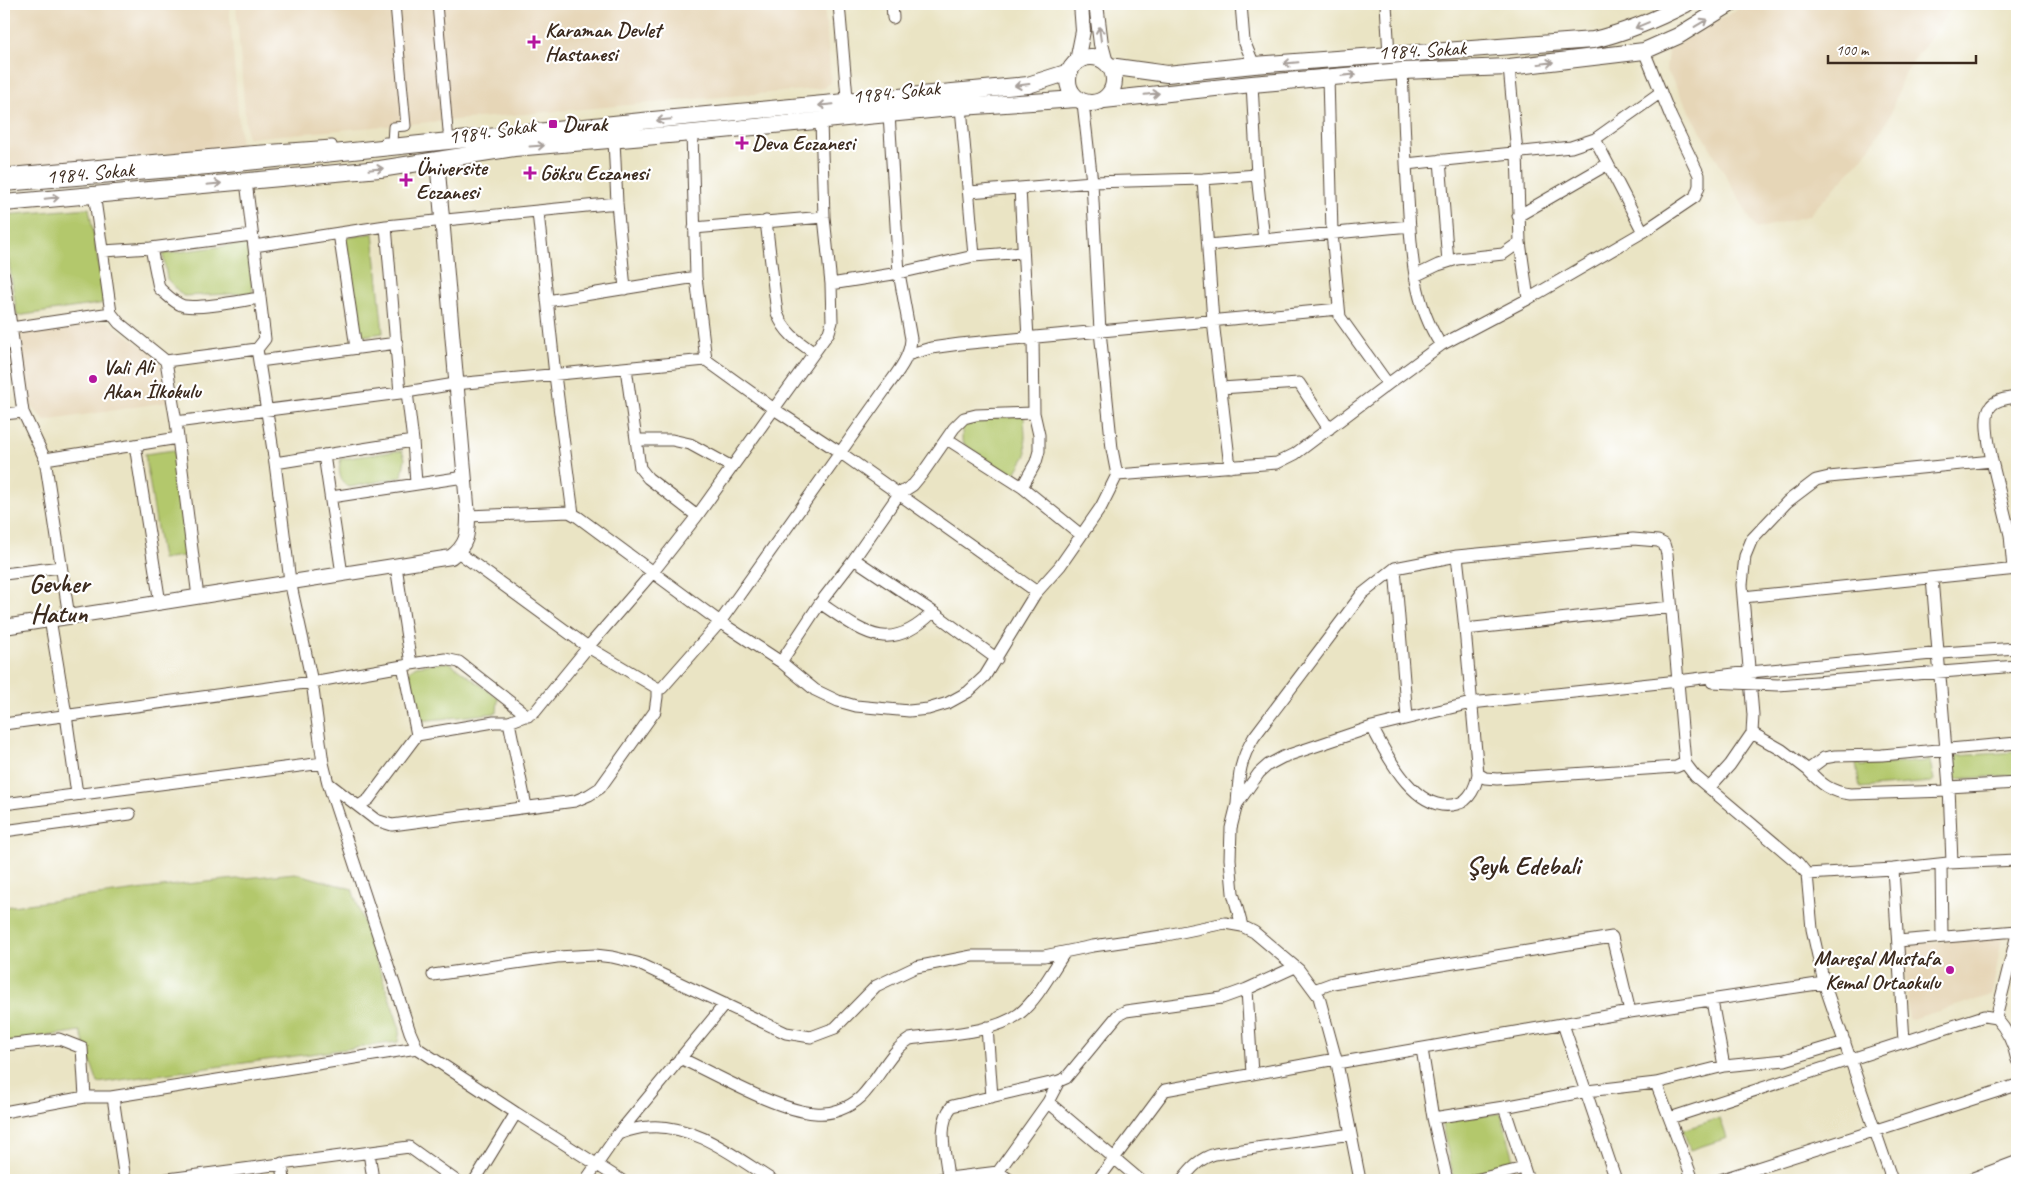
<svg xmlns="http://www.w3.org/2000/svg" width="2021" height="1184" font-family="Caveat,sans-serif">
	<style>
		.built { fill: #e6d6b7 }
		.green { fill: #b3c86c; stroke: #777945 }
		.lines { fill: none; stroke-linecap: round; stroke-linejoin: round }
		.pedestrian-casing { stroke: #554637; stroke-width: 11 }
		.minor-casing { stroke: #554637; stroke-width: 13 }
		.tertiary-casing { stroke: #554637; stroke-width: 16 }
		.secondary-casing { stroke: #554637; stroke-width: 18 }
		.pedestrian { stroke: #fff; stroke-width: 9 }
		.minor { stroke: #fff; stroke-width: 11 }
		.tertiary { stroke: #fff; stroke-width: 14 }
		.secondary { stroke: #fff; stroke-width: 16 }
		.oneway { stroke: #a79f9a }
		.poi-dot { fill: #b5179e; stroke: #fff; stroke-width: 2 }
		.labels { text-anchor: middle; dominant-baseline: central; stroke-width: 4.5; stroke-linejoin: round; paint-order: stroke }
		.poi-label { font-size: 21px; font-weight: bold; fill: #3b2a1e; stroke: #fff; text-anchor: start }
		.street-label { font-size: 21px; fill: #3b2a1e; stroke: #fff }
		.district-label { font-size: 26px; font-weight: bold; fill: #3b2a1e; stroke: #fff }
	</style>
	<rect width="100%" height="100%" fill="#fff"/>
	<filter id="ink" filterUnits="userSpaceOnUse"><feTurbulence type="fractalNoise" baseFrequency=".02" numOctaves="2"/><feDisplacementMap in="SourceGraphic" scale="10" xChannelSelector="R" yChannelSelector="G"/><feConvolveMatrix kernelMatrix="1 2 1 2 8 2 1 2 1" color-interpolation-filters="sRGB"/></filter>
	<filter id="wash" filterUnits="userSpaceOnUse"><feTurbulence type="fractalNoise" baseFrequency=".0096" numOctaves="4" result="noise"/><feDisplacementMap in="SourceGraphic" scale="20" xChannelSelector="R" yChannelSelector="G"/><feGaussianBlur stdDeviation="1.12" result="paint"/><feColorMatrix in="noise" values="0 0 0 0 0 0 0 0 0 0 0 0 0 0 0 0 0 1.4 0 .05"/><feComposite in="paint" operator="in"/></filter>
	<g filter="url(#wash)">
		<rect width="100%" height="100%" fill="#eae4c4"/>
		<!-- built -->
		<path class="built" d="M4,4H229L241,148L4,168Z
			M236,4H824L831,81L825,88L247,138Z
			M1746,4H1954L1903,76L1890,116L1864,157L1808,216L1756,229L1666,69L1668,50Z
			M107,321L159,358L167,402L45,421L26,400L17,335Z
			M2002,937L1992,995L1909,1020L1902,945Z"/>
		<!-- green -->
		<path class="green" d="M89,208L105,303L17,316L4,229V215Z
			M373,233L383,333L356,337L341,239Z
			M247,243L253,293L183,296L167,279L163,254Z
			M1024,416L1026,455L1013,477L965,445L962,440V424L966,420Z
			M174,450L189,555L162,559L145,454Z
			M397,451H402L405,458L402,477L350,487L345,485C339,478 338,468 341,459Z
			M449,662L498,698L497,713L420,721L409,671L416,666Z
			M2017,752V775L1955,779L1954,777L1952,760L1954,756Z
			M1926,757H1929L1934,780L1931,782L1860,788L1856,764L1860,763L1861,766L1927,761Z
			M295,873L352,889L400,1029L398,1042L98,1083L80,1031L4,1043V907L177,885Z
			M1501,1113L1515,1163L1454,1179L1441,1121Z
			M1720,1118L1727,1138L1690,1150L1683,1130Z"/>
	</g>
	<g filter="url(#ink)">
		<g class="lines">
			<!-- pedestrian casing -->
			<g class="pedestrian-casing">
				<path id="pedestrian" d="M437,4L449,142
					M385,142H392L393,127L406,126L395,4
					M4,173L248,151L332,145"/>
			</g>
			<!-- minor casing -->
			<g class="minor-casing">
				<path id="minor" d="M839,4L848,109
					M892,4L893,18
					M1241,4L1244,41L1254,65
					M1386,4L1389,55
					M1509,67L1517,153L1520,242L1528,299
					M1402,71C1404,113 1405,155 1408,197C1411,248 1412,302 1441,345L1528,299L1643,232L1695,197L1699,186V175L1671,117L1644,51
					M1328,77L1332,233L1340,317L1388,384L1441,345
					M1252,84L1257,175L1264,240
					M961,107L974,256
					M692,133L696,277L706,360
					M1595,139L1643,232
					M614,140L617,203L625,289
					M1440,160L1448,262
					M1406,164L1571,147L1595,139L1661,92
					M1203,179L1213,321L1230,467
					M246,181L265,339L257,349L275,463L290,581L312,682L323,763L328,783L376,820L392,825L575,801L589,795L600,788L655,711L657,697V688
					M1020,188L1028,339
					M970,192L1092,182L1203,179L1257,175
					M94,193L111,313L119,323L166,361L176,422L198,597
					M538,212L555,375L573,514
					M1518,216L1608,164
					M766,221L777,313C784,332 797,341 813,352
					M386,226L400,393
					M694,228L824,217
					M339,233L356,348
					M1208,245L1410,226
					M254,246L386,226L617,203
					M151,248L159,288C166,294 175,304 184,306C203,309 239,301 259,298
					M103,251L151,248L252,235
					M4,276L23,412L45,459L69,617
					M1415,276L1438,265L1457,259L1503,254L1520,242
					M831,284L899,273L974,256L1023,252
					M547,301L696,277
					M11,328L111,313
					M907,355L931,348L960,344L1339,309
					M166,361L257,349
					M259,361L397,343
					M626,368L640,468L648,478L697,516
					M1221,388L1299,383L1329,429
					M407,392L413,441L416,483
					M4,414L23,412
					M176,422L400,393L455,384L706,360L774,409L841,453L1037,592
					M947,439L1022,487L1080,534
					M636,440H672L690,444L732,467
					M135,445L178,438
					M324,455L342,574
					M45,459L135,445L160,603
					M1992,461C1990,449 1982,416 1991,406C1996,399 2010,398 2017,397
					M275,463L413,441
					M1117,475L1277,463L1295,454L1388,384
					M1022,487L1036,462L1039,451V435L1034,413L1033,338
					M331,497L464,477
					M468,516L569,512L578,517L720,622L781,662L815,690L838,701L856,706L909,711L928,709L948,703L968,692L985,676L1035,594L1060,566L1101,507L1117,475L1112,449L1100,331L1092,182L1083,103
					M2010,535L2013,569
					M2017,535H2010L1992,461L1829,477L1816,480L1787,502L1752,539L1745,556L1742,585L1753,715L1752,733L1782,750L1808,770L1824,758L1835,756L1882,755L2017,743
					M458,552L588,647L657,688H662L720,622L884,391C895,375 910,359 911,339L899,273L889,114
					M854,559L933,612L997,659
					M396,566L411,664L445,659L459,662L528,716
					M1395,568L1407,718
					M4,574L61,567
					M1932,578L1949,787L1952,863
					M1743,597L2017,569
					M820,603C863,632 889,656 933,612
					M50,619L66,715L77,794
					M1465,629L1671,607
					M781,662L820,603L854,559L899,494L913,485L922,474L954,428L964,418L976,415L1034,413
					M1712,682L1778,685L2017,666
					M509,722L526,806
					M4,724L312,682L403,666
					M1372,727C1387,756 1416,815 1457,804C1470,801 1476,786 1478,774L1465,629L1457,556
					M417,735L494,722H509L535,712L588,647L653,572L697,516L829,332L832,322L831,284L824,217L821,121
					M1808,770C1821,784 1831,792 1850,794L1949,791
					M1478,774L1485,778L1497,779L1676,767L1685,763
					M328,783L410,1032L417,1048L516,1113
					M1949,787L2017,783
					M1709,788L1730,765L1752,733
					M4,804L323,763
					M1237,804C1239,775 1239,762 1254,737L1362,594L1395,568L1457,556L1633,539L1658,541L1664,544L1667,554L1685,763L1695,776L1798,863L1807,874L1812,929L1824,983L1892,1180
					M359,806L369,799L417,735L403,666L411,664
					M4,831L130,814
					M1941,864L1942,937
					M1893,869L1904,1041
					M1807,874L1893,869L1948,863L2017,860
					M1242,926L1233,893L1230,859L1231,828L1237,804L1259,773L1268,765L1283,757L1372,727L1471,703L1678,681L1750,672L1942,653L2017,648
					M1898,941L2017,931
					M433,975L557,957L595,955L612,957L637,963L786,1033L811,1037L835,1028L876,986L916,967L972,956H1044L1093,946L1162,936L1225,923L1242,926L1254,932L1299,970L1319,997L1337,1063L1360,1180
					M1247,989L1252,1074
					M1314,990L1333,983L1612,937L1630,1012
					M1712,1001L1724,1066
					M1996,1018L2017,934
					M1563,1024L1616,1180
					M987,1027L992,1097
					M4,1045L59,1039L82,1048L85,1097L4,1112
					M1422,1049L1433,1118L1447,1180
					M680,1058C717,1075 776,1110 815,1113C831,1115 849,1108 861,1097C878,1080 890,1051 910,1039C943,1034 991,1034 1019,1014C1037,1000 1052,971 1065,952
					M1337,1063L1630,1012L1824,983
					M1656,1083L1693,1180
					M85,1097H113L125,1180
					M111,1097L417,1048
					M1048,1102L1140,1180
					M1504,1107L1528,1180
					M1433,1118L1504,1107L1587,1091L1656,1083L1724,1066L1785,1060L1845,1042
					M1670,1118L1984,1016L1996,1018C2006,1029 2014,1045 2017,1060
					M618,1134C627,1131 638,1127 648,1127C694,1123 735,1157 772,1180
					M369,1152L373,1180
					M282,1163L284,1180
					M998,1172L1048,1102L1059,1081L1066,1078L1118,1015L1126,1011L1222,998L1247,989L1295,967
					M948,1178C946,1155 936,1125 952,1106L1059,1081
					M161,1180L409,1147L455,1180
					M475,1180L516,1113L621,1180
					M586,1180L618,1134L725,1004
					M933,1180L998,1172L1010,1180
					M1098,1180L1165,1090L1336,1059
					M1182,1180C1191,1168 1200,1158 1215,1154L1351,1134
					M1475,1180L1524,1168
					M1720,1180L2017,1085"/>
			</g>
			<!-- tertiary casing -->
			<g class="tertiary-casing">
				<path id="tertiary" d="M1096,4L1101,44L1106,63
					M1077,61L1083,31L1081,4
					M4,627L451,557C467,545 468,535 468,516L437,160
					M1972,1180L2017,1163
					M2010,1180L2017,1178"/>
			</g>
			<!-- secondary casing -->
			<g class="secondary-casing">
				<path id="secondary" d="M1068 80a23 23 0 1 1 46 0a23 23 0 1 1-46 0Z
					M1109,66L1167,74L1254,65L1593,40C1627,32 1655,20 1686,4
					M1104,100L1252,84L1402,71L1509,67L1644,51L1678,36L1730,4
					M4,183L208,166L642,121L1028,85L1069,72
					M4,203L380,169L514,148L692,133L961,107L1076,99"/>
			</g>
			<!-- pedestrian -->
			<use href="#pedestrian" class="pedestrian"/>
			<!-- minor -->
			<use href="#minor" class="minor"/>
			<!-- tertiary -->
			<use href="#tertiary" class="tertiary"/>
			<!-- secondary -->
			<use href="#secondary" class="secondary"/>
		</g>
		<!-- one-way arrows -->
		<defs><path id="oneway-shaft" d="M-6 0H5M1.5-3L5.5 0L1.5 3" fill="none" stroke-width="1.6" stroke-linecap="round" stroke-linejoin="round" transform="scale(1.25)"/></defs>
		<g class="oneway">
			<use href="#oneway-shaft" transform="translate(1701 23) rotate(-31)"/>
			<use href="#oneway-shaft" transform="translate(1642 25) rotate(157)"/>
			<use href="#oneway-shaft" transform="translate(1100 34) rotate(-98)"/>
			<use href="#oneway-shaft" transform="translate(1291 63) rotate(175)"/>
			<use href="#oneway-shaft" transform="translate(1546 63) rotate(-7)"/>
			<use href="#oneway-shaft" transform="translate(1349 75) rotate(-5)"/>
			<use href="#oneway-shaft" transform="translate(1022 85) rotate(173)"/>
			<use href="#oneway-shaft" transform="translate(1152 94) rotate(-6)"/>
			<use href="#oneway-shaft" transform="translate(826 105) rotate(175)"/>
			<use href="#oneway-shaft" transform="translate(664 120) rotate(175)"/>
			<use href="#oneway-shaft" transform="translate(537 146) rotate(-4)"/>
			<use href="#oneway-shaft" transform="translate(376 169) rotate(-6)"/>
			<use href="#oneway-shaft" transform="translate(214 184) rotate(-5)"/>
			<use href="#oneway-shaft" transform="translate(52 198) rotate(-6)"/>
		</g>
	</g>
	<!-- markers -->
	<g class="poi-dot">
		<path d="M531.5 34.5h5v5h5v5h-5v5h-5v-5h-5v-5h5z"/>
		<rect x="548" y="119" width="10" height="10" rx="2.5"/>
		<path d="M739.5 135.5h5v5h5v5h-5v5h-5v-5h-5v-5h5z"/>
		<path d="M527.5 165.5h5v5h5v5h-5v5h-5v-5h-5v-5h5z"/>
		<path d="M403.5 172.5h5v5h5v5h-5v5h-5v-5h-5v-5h5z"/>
		<circle cx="93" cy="379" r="5"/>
		<circle cx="1950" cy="970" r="5"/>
	</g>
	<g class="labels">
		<!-- poi labels -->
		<g class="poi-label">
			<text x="545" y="30">Karaman Devlet<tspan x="545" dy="24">Hastanesi</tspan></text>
			<text x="563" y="124">Durak</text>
			<text x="752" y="143">Deva Eczanesi</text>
			<text x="416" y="168">Üniversite<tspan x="416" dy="24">Eczanesi</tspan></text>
			<text x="540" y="173">Göksu Eczanesi</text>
			<text x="103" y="367">Vali Ali<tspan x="103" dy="24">Akan İlkokulu</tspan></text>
			<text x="1940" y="958" text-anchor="end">Mareşal Mustafa<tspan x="1940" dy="24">Kemal Ortaokulu</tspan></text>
		</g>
		<!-- street labels -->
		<g class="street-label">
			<text transform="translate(1422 50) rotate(-3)">1984. Sokak</text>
			<text transform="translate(896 92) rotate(-6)">1984. Sokak</text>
			<text transform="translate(492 131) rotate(-8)">1984. Sokak</text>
			<text transform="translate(90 173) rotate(-5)">1984. Sokak</text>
		</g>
		<!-- district labels -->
		<g class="district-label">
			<text x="59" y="583">Gevher<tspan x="59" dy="30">Hatun</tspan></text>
			<text x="1523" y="865">Şeyh Edebali</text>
		</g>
	</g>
	<!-- margin -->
	<rect width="2021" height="1184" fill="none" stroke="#fff" stroke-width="20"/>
	<!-- scale -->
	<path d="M1828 55v8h148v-8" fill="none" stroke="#3b2a1e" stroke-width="2.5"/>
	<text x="1836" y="55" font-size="15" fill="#3b2a1e" stroke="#ffffff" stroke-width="4" paint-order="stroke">100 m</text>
</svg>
